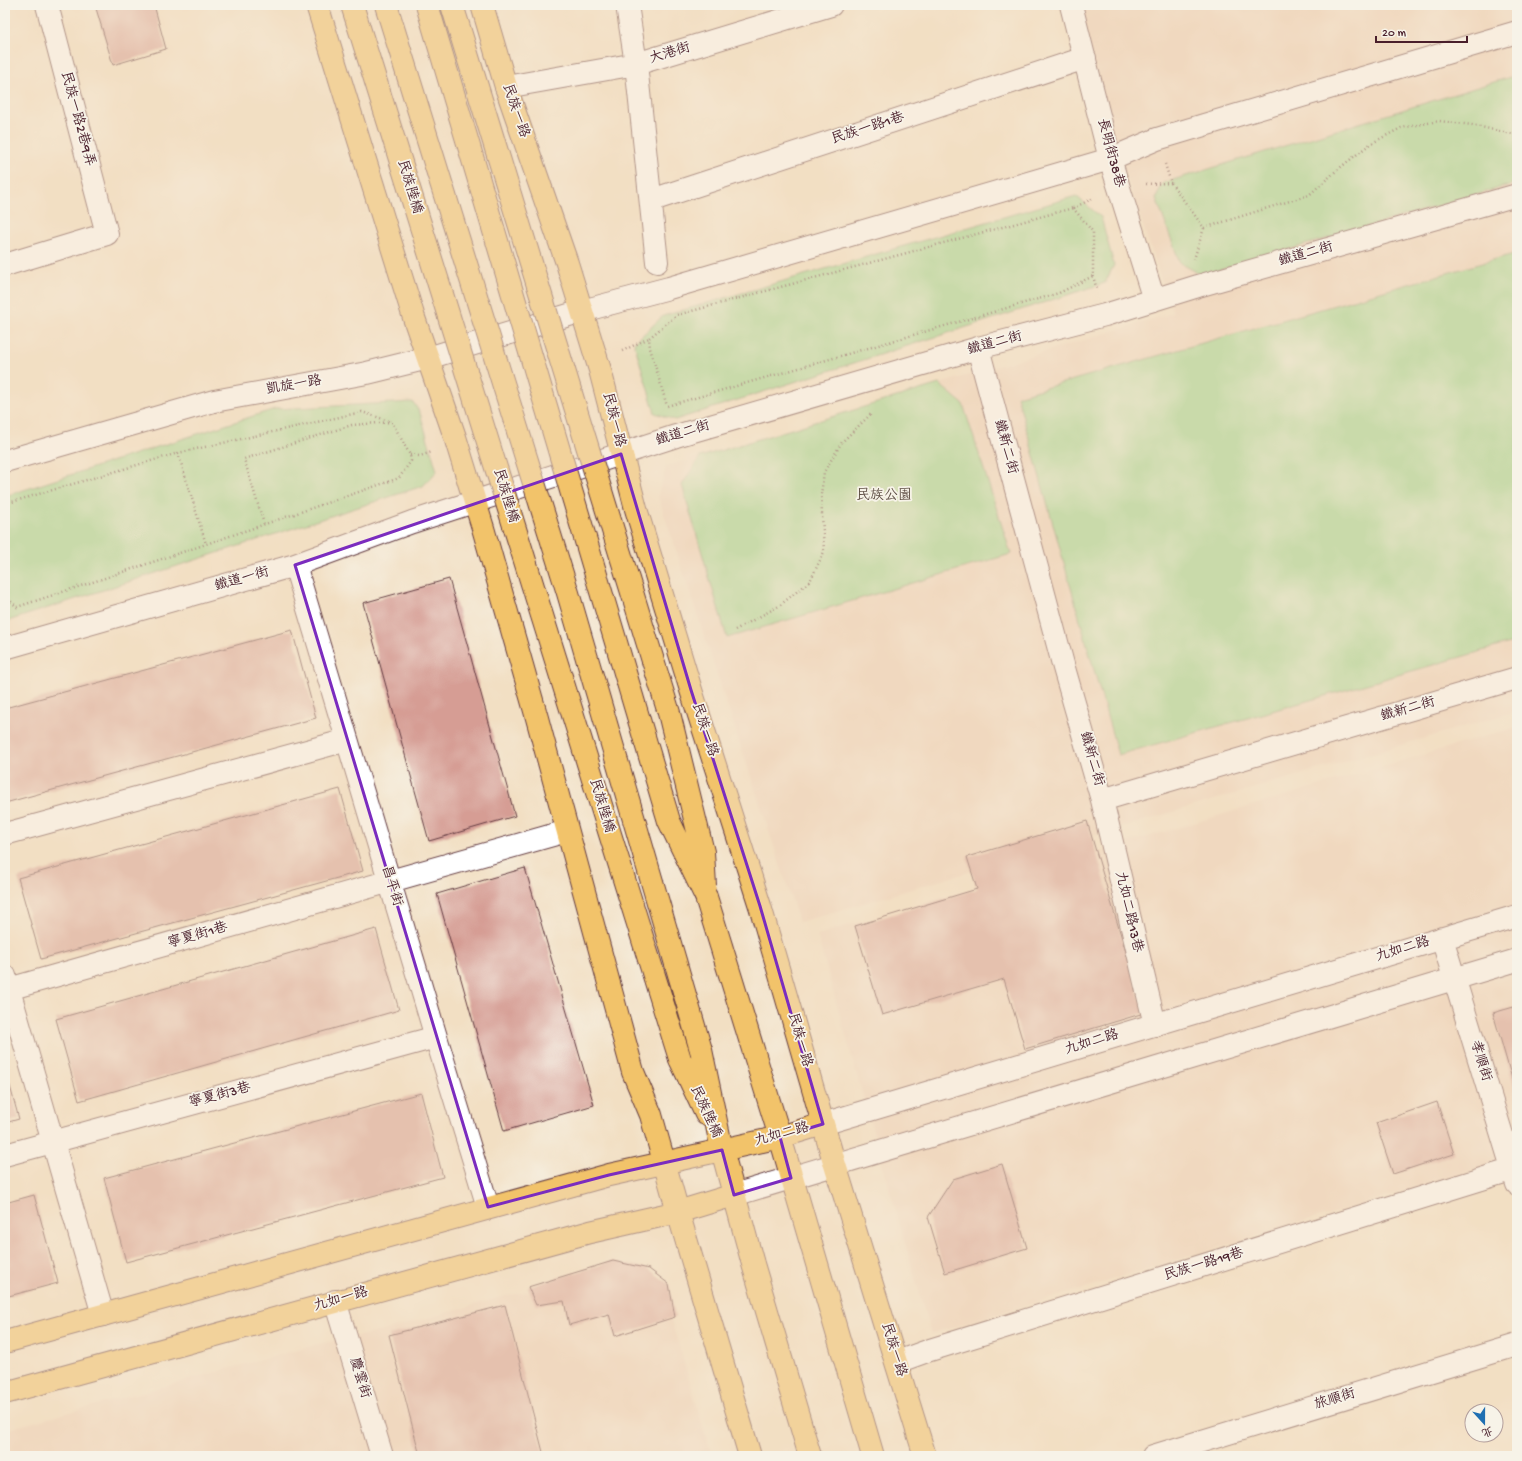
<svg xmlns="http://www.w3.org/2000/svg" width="1522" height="1461" font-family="'Gochi Hand','LXGW WenKai TC',sans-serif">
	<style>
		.built { fill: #eed1ba }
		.green { fill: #97d68c; stroke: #707a5c }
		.building { fill: #d69d94 }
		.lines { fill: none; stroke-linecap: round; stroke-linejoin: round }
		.minor-casing { stroke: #633c42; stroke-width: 24 }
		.major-casing { stroke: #633c42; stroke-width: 24 }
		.path { stroke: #633c42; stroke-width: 2.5; stroke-dasharray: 1 3; stroke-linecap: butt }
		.minor { stroke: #fff; stroke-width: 22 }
		.major { stroke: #f2c36a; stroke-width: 22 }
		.major-bridge-casing { stroke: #633c42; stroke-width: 24; stroke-linecap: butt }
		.major-bridge { stroke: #f2c36a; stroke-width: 22 }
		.marked { fill: none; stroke: #7b2cbf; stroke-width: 3; stroke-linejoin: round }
		.labels { text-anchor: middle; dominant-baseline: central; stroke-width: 3.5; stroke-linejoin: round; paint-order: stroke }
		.street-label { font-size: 14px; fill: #4a1f2b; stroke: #f7f3e8 }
		.park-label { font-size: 14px; fill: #5d4d43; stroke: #f7f3e8 }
	</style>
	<rect width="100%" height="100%" fill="#f7f3e8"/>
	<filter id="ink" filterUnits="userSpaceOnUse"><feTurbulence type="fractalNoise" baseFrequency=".025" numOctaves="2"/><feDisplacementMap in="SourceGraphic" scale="8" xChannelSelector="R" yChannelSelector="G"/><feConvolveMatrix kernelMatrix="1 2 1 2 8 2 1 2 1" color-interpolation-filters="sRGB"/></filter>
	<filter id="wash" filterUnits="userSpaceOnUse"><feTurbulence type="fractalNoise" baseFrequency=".012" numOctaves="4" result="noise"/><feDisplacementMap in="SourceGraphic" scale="16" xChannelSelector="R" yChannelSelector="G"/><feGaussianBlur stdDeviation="0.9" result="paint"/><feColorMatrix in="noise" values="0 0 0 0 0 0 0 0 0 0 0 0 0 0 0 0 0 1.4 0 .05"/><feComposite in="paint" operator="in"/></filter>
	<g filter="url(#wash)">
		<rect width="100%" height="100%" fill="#f2dfc3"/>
		<!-- built -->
		<path class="built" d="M1073,5H1517V711L799,922L658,496L666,467L1173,313L1116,146Z
			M1517,727V1158L931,1334L817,935Z
			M633,1272L666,1303L712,1456H5V1430L323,1343L380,1332L505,1296Z"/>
		<!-- green -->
		<path class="green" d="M1517,75V183L1202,275L1180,263L1156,198L1163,183Z
			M1076,196L1101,217L1114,265L1105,283L675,420L655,413L634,343L663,316Z
			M1517,253V641L1118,755L1017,396Z
			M939,384L963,404L1011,554L727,638L682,485L700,457Z
			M413,402L420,413L437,471L423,486L5,622V496L275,409Z"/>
		<g id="blocks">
			<!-- building -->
			<path class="building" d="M95,5H154L166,49L113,65Z
				M449,579L515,816L429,841L363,603Z
				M292,630L316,718L5,803V708Z
				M340,789L363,871L41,959L18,878Z
				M1087,821L1144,1013L1025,1049L1004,979L882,1015L855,926L977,889L967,857Z
				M525,868L594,1105L504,1131L437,894Z
				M376,929L399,1010L79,1101L56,1019Z
				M1517,1006V1096L1493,1013Z
				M5,1068L19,1119L5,1123Z
				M421,1093L443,1177L126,1262L104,1178Z
				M1437,1102L1454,1154L1393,1174L1376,1123Z
				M1002,1164L1027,1248L945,1273L928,1217L953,1179Z
				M34,1195L58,1283L5,1297V1203Z
				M613,1261L649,1269L669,1284L675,1317L615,1336L609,1314L569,1325L564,1301L536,1305L528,1287Z
				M505,1305L544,1456H420L389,1335Z"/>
		</g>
	</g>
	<g filter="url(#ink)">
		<use href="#blocks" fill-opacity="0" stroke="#633c42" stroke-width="1"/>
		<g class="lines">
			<!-- minor casing -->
			<g class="minor-casing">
				<path id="minor" d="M627,5L636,64L657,262
					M1071,5L1110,159L1154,300
					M506,87L636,64L831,5
					M652,200L1085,58
					M5,265L107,234L47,5
					M978,348L1064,668L1102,800L1517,678
					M5,461L214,401L367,373L428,358L582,311L669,288L1110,159L1157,139L1517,32
					M295,565L436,1037L488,1207
					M5,648L295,565L412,522L676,436L978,348L1105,315L1198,286L1517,195
					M1102,800L1155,1025
					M5,834L347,740
					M1442,938L1517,1184
					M5,976L103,1315
					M5,990L567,831
					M823,1124L1517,916
					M5,1155L436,1037
					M734,1195L1517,960
					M335,1301L382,1456
					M897,1362L930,1350L1517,1168
					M1153,1456L1517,1345"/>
			</g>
			<!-- major casing -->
			<g class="major-casing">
				<path id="major" d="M317,5L414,318L455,437L483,528L537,718L633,1072L651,1115L678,1212L750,1456
					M482,5L506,87L567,263L600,370L636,509L691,690L760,906L835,1165L925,1456
					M706,897L780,1137L873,1456
					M701,1050L722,1150L753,1264L810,1456
					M680,1059L706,1114
					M5,1342L609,1175L780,1137L823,1124
					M5,1393L590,1232L678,1212L734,1195"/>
			</g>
			<!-- path -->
			<path class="path" d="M1165,164L1171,183L1204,228L1194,259
				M1146,184L1171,183
				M1073,208L1093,232V276L1059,293L667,406L650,348L649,338L677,315Z
				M1073,208L1094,198
				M1204,228L1309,195L1336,171L1370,144L1401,128L1439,121L1472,125L1517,135
				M1093,276L1097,290
				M622,351L649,338
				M178,453L206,544
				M410,455L420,456L432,452
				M5,504L178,453L362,412L389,421
				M5,596L17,607C145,565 272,522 399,478L411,461L410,455L392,422L352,425L244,459L264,524
				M735,630L779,606L810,581L824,552L821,495L824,472L842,442L871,414"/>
			<!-- minor -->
			<use href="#minor" class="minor"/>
			<!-- major -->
			<use href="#major" class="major"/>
			<!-- major-bridge casing -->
			<g class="major-bridge-casing">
				<path id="major-bridge" d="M352,5L680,1059
					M386,5L568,593L701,1050
					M427,5L669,821L706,897
					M452,5L669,713L703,852L705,886"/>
			</g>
			<!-- major-bridge -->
			<use href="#major-bridge" class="major-bridge"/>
		</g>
	</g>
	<!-- marked area -->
	<path d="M0 0H1522V1461H0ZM621,454L691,690L760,906L823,1124L780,1137L791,1178L734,1195L722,1150L609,1175L488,1207L295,565Z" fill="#f2dfc3" fill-opacity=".55" fill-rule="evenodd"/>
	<path class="marked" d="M621,454L691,690L760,906L823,1124L780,1137L791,1178L734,1195L722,1150L609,1175L488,1207L295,565Z"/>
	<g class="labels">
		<!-- street labels -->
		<g class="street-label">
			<text transform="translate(670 54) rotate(-17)">大港街</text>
			<text transform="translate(515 111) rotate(71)">民族一路</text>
			<text transform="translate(77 119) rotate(75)">民族一路2巷9弄</text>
			<text transform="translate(868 129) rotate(-18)">民族一路1巷</text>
			<text transform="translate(1110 153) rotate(75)">長明街38巷</text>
			<text transform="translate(409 187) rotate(73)">民族陸橋</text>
			<text transform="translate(1306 255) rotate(-16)">鐵道二街</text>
			<text transform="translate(995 344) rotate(-15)">鐵道二街</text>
			<text transform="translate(294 386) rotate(-10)">凱旋一路</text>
			<text transform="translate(613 420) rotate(76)">民族一路</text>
			<text transform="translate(683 434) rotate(-17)">鐵道二街</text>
			<text transform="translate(1005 447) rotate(75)">鐵新二街</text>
			<text transform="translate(505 496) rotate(73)">民族陸橋</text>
			<text transform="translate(242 580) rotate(-16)">鐵道一街</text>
			<text transform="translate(1408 710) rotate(-16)">鐵新二街</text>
			<text transform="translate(704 730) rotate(72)">民族一路</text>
			<text transform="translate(1091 759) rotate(74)">鐵新二街</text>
			<text transform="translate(601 806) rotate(73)">民族陸橋</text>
			<text transform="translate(391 886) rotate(73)">昌平街</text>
			<text transform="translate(1128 912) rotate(77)">九如二路13巷</text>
			<text transform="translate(198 936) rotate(-16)">寧夏街1巷</text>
			<text transform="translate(1403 950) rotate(-17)">九如二路</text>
			<text transform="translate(799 1040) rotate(74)">民族一路</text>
			<text transform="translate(1092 1043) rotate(-17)">九如二路</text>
			<text transform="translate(1480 1061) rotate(73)">孝順街</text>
			<text transform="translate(220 1096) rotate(-15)">寧夏街3巷</text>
			<text transform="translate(705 1112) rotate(65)">民族陸橋</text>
			<text transform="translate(782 1135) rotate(-15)">九如二路</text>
			<text transform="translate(1204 1265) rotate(-17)">民族一路19巷</text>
			<text transform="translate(341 1300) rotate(-16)">九如一路</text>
			<text transform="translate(893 1350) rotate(73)">民族一路</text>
			<text transform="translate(359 1378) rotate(73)">慶雲街</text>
			<text transform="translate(1335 1400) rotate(-17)">旅順街</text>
		</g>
		<!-- park labels -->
		<g class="park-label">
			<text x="884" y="496">民族公園</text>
		</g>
	</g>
	<!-- margin -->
	<rect width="1522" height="1461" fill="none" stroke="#f7f3e8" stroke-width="20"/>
	<!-- north arrow -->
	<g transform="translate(1484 1423) rotate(159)"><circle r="19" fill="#f7f3e8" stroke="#b29e9c"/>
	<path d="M0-3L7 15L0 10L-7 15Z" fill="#1f6fb2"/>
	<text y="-6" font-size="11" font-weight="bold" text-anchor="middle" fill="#4a1f2b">北</text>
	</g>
	<!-- scale -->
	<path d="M1376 36v6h91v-6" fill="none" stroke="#4a1f2b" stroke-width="2"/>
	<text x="1382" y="36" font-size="12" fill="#4a1f2b" stroke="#f7f3e8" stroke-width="3" paint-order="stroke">20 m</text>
</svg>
